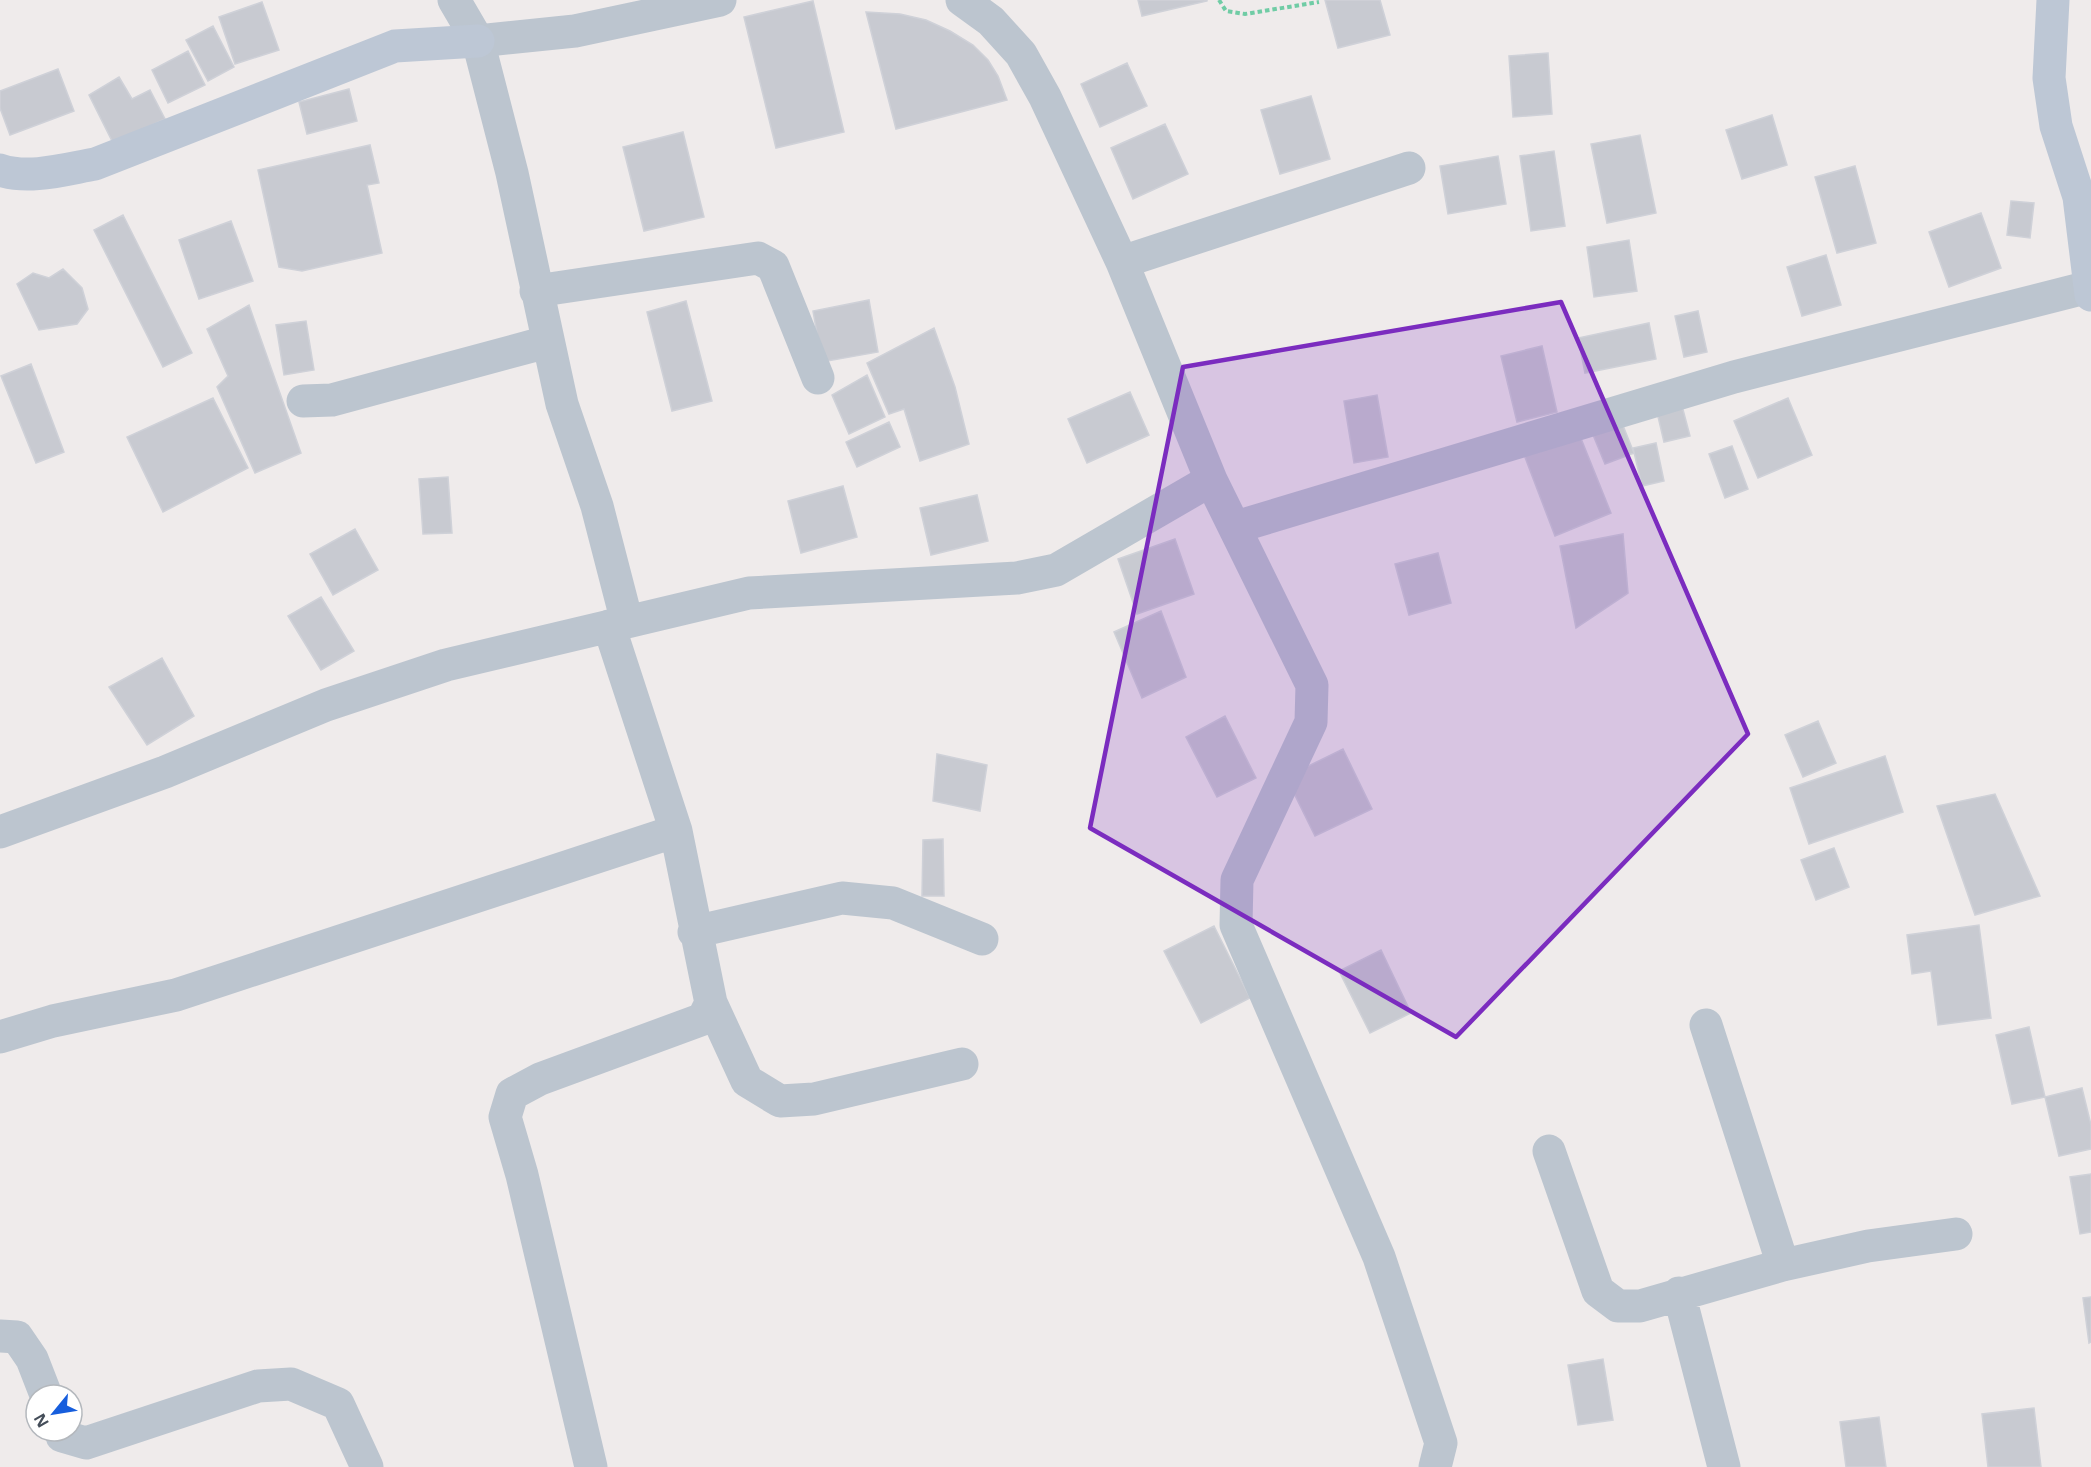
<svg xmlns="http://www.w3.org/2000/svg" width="2091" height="1467" font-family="'Noto Sans',sans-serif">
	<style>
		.building { fill: #c8cad1; stroke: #cfd1d8; stroke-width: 1.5 }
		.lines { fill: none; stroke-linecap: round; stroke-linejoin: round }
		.path { stroke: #70cca5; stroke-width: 4; stroke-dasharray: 4.5 3; stroke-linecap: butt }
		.street { stroke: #bcc5cf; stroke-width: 33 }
		.secondary { stroke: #bdc7d5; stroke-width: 33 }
		.marked { fill: #7b2cbf; fill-opacity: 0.2; stroke: #7b2cbf; stroke-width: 4.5; stroke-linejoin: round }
	</style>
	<rect width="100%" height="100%" fill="#efebeb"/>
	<!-- building -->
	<path class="building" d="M1138,0H1207V1L1142,16Z
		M1325,0H1380L1390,35L1338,48Z
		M813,1L844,132L776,148L744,17Z
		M262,2L279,50L235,64L219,17Z
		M866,12L900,14L926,20L950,31L973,45L988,60L998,76L1007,100L896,129Z
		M213,26L234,67L208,81L186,40Z
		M188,51L205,85L168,103L152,70Z
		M1548,53L1552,114L1513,117L1509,56Z
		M1127,63L1147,106L1100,127L1081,84Z
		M58,69L74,111L10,135L0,108V91Z
		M119,77L132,99L150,90L165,119L113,143L89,95Z
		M349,89L357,121L307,134L299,102Z
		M1311,96L1330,159L1280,174L1261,110Z
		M1772,115L1787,165L1742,179L1726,130Z
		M1165,124L1188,174L1133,199L1111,148Z
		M683,132L704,217L644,231L623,147Z
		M1640,135L1656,213L1607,223L1591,144Z
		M370,145L379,183L367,185L382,253L302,271L279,267L258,170Z
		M1554,151L1565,226L1531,231L1520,156Z
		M1498,156L1506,204L1448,214L1440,166Z
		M1855,166L1876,243L1837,253L1815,177Z
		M2011,201L2034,203L2030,238L2007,235Z
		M1981,213L2001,268L1949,287L1929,232Z
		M123,215L192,353L163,367L94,230Z
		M231,221L253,281L199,299L179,240Z
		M1629,240L1637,291L1594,297L1587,247Z
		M1826,255L1841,305L1802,316L1787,267Z
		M63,269L82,288L88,309L77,324L39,330L17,284L33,273L49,278Z
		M869,300L878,352L822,362L813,311Z
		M686,301L712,401L672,411L647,312Z
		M249,305L301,453L255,473L217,387L228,376L207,329Z
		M1698,311L1707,352L1684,357L1675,316Z
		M306,321L314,370L284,375L276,325Z
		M1649,323L1656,359L1585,373L1578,338Z
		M934,328L955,387L969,444L920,461L904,409L889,414L867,363Z
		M1542,346L1557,412L1517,422L1501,356Z
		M31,364L64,452L36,463L1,376Z
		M867,375L885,417L849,434L832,395Z
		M1130,392L1149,435L1087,463L1068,419Z
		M1377,395L1388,457L1354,463L1344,401Z
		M213,398L248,468L163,512L127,437Z
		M1788,398L1812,455L1758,478L1734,421Z
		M1681,402L1690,436L1664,442L1656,408Z
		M1620,418L1634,453L1605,464L1591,430Z
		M889,422L900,447L857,467L846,442Z
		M1578,431L1611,513L1555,536L1523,452Z
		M1656,443L1664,481L1642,486L1633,448Z
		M1732,446L1748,489L1725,498L1709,454Z
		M448,477L452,533L423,534L419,479Z
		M843,486L857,537L801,553L788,501Z
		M977,495L988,541L931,555L920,508Z
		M355,529L378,570L333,595L310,554Z
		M1623,534L1628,593L1576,628L1560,546Z
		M1175,539L1194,594L1137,614L1118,559Z
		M1438,553L1451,603L1409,615L1395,564Z
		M321,597L354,651L321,670L288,616Z
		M1161,611L1186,677L1142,698L1114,632Z
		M162,658L194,716L147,745L109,687Z
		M1225,716L1256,778L1217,797L1186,737Z
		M1818,721L1836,763L1803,777L1785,735Z
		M1343,749L1372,809L1315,836L1286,777Z
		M937,754L987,765L980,811L933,801Z
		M1885,756L1903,812L1809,844L1790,788Z
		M1995,794L2040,896L1975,915L1937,806Z
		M943,839L944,896H922L923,840Z
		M1834,848L1849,887L1816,900L1801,860Z
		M1979,925L1991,1018L1938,1025L1931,971L1912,974L1907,935Z
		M1214,926L1250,998L1201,1023L1164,951Z
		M1381,950L1411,1013L1370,1033L1339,971Z
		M2029,1027L2045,1097L2012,1104L1996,1035Z
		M2082,1088L2091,1125V1149L2059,1156L2045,1097Z
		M2091,1174V1232L2080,1234L2070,1177Z
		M2091,1297V1342L2089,1343L2083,1298Z
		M1603,1359L1613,1420L1578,1425L1568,1365Z
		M2034,1408L2041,1467H1988L1982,1414Z
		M1879,1417L1886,1467H1846L1840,1422Z"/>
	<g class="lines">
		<!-- path -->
		<path class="path" d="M1219,0L1226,11L1245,14L1319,2"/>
		<!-- street -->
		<path class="street" d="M454,0L478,41L512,173L562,404L597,506L627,622
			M962,0L991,21L1021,54L1045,97L1122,262L1211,480L1312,685L1311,722L1237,880L1236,925L1379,1257L1441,1443L1435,1467
			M478,41L575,31L720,0
			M1122,262L1409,168
			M536,291L758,258L773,266L818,378
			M303,401L332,400L547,342
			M1236,527L1734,377L2089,287
			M0,832L165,772L326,705L446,665L749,593L1017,578L1056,570L1211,480
			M694,932L842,898L893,903L982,939
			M711,1003L747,1081L780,1101L814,1099L962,1064
			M1706,1025L1783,1265
			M0,1037L53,1021L176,995L676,831L609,626
			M1549,1151L1598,1291L1618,1306H1640L1783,1265L1868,1246L1956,1234
			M1679,1293L1724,1467
			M0,1336L17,1337L32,1359L46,1395
			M61,1431L62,1436L86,1443L258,1386L291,1384L338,1404L367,1467
			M591,1467L522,1175L505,1117L512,1094L540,1079L703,1019L711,1003L676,831"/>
		<!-- secondary -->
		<path class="secondary" d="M2053,0L2049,78L2056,126L2079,197L2091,295
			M0,170C29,180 66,169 95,164L395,46L478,41"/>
	</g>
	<!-- marked area -->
	<path class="marked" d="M1561,302L1748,734L1456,1037L1090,828L1183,367Z"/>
	<!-- north arrow -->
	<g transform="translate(54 1413) rotate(240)"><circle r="28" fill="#ffffff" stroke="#b4b8bd" stroke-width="1.5"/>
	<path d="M0-4.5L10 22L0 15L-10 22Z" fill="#175edd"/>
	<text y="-9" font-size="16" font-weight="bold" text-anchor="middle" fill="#444d59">N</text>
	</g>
</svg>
